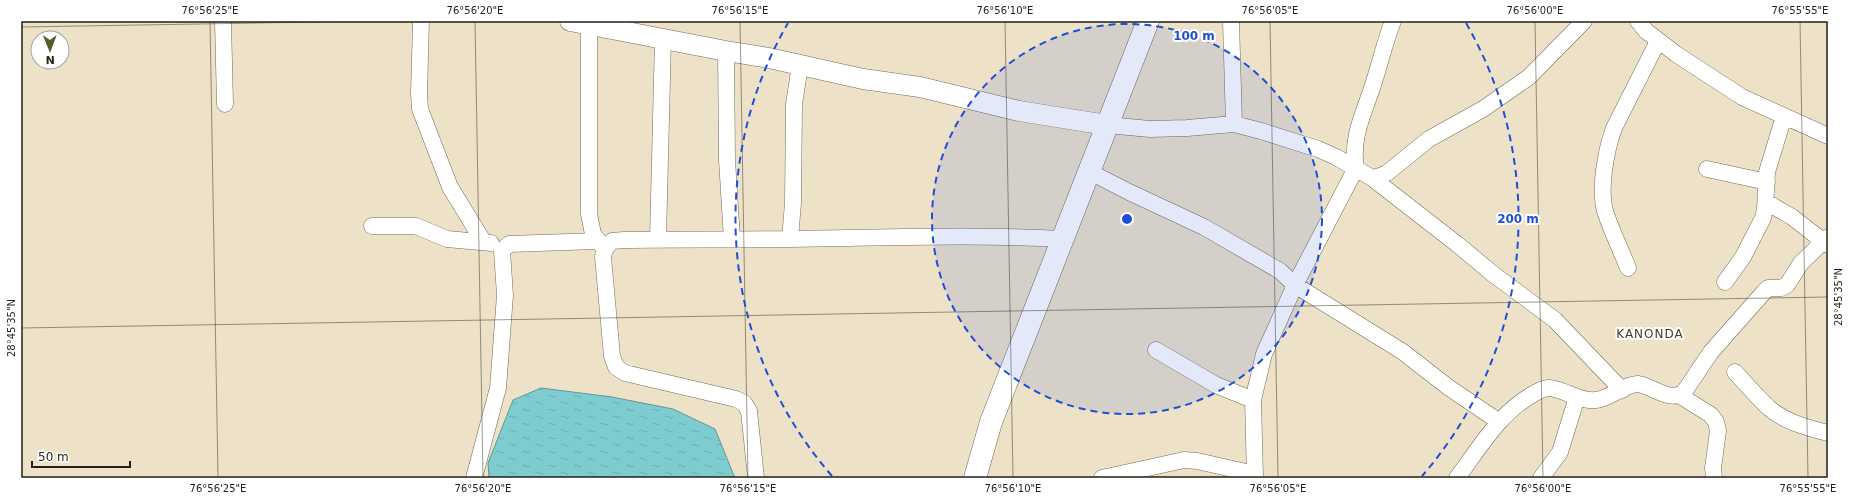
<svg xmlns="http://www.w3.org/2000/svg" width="1849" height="499" font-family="'DejaVu Sans',sans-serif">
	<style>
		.water { fill: url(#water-ripples); stroke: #629898 }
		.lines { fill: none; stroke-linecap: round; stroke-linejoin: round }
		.minor-casing { stroke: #756b54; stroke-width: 17 }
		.tertiary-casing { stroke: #756b54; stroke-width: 21 }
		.secondary-casing { stroke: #756b54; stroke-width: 23 }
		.minor { stroke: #fff; stroke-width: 16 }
		.tertiary { stroke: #fff; stroke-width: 20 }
		.secondary { stroke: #fff; stroke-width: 22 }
		.ticks { fill: none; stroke: #231f15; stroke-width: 1; stroke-opacity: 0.45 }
		.ring { fill: none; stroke: #1d4ed8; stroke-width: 2; stroke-dasharray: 7 5 }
		.labels { text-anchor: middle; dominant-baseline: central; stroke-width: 4; stroke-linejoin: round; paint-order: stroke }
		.quarter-label { font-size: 12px; letter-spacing: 1px; fill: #453c26; stroke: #fff }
		.centre { fill: #1d4ed8; stroke: #fff; stroke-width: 2 }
		.ring-label { font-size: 12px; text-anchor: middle; font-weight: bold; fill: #1d4ed8; stroke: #fff; stroke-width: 4; stroke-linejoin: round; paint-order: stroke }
		.neatline { fill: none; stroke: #231f15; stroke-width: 1.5 }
		.ticks-label { font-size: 10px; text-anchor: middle; fill: #231f15 }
	</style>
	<defs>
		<pattern id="water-ripples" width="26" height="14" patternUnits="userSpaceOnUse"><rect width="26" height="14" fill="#7dccd0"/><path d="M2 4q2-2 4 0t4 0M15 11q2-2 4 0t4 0" fill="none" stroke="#6cafb2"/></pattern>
	</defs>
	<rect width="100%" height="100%" fill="#ede2c8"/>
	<!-- water -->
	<path class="water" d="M541,388L612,397L673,409L715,429L735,478H489L488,463L513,400Z"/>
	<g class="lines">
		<!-- minor casing -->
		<g class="minor-casing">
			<path id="minor" d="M223,21L225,104
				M421,21L419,94L420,109L450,187L483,241
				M1231,21L1234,124
				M1638,21L1646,31L1676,54L1742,97L1828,136
				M589,25V214L593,234L603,247
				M726,51L727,160L732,239
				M1107,125L1150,129L1187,128L1234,124L1261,131L1318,149L1336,157L1372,178L1380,176L1387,173L1429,139L1483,109L1529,77L1584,21
				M1707,169L1767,182
				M1088,171L1129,192L1204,227L1280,271L1295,285L1403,352L1448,387L1498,421
				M1372,178L1457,244L1493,274L1555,320L1622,390
				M1766,202L1792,217L1828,245
				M372,226H416L447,239L491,243
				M658,239L663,38
				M790,239L793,203L794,104L800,65
				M1628,268C1621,250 1612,232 1606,214C1598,191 1606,150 1614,128L1658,41
				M1725,282L1743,257L1763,218L1765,209L1767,172L1784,116
				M1156,350L1216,385L1253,400
				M1735,372C1746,384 1757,397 1769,408C1785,422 1808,428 1828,433
				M1679,395L1711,415L1716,422L1718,431L1713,468L1714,478
				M474,478L498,388L505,295L502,251L509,244L597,241
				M756,478L749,411L744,403L736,399L625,373L616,367L612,356L603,257L605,249L612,241L624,240C679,239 735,240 790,239C881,238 971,234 1062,239
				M1102,478L1184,460L1197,461L1255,474
				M1255,478L1253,400L1264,354L1295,285L1356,168C1351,140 1362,117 1371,91C1379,68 1384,44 1393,21
				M1457,478C1480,447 1500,412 1535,393C1539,391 1544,388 1549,388C1565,389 1579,402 1596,400C1609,399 1627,383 1638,384C1653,386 1670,403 1684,392L1711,352L1764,292L1768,288H1781L1787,285L1801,263L1828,237
				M1541,478L1560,452L1577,397"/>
		</g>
		<!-- tertiary casing -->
		<g class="tertiary-casing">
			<path id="tertiary" d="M570,21L726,51L769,58L863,79L920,87L1019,111L1107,125"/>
		</g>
		<!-- secondary casing -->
		<g class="secondary-casing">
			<path id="secondary" d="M975,478L991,422L1148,21"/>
		</g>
		<!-- minor -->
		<use href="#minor" class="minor"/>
		<!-- tertiary -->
		<use href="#tertiary" class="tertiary"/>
		<!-- secondary -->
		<use href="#secondary" class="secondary"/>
	</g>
	<!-- ticks -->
	<path class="ticks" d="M210,21L218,478M475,21L483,478M740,21L748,478M1005,21L1013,478M1270,21L1278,478M1535,21L1543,478M1800,21L1808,478M21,27L377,21M21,328L1828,297"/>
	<!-- distance rings -->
	<circle cx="1127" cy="219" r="195" fill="#1d4ed8" fill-opacity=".12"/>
	<g class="ring">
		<circle cx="1127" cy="219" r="195"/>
		<path d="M832 476A391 391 0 0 1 788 23M1466 23A391 391 0 0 1 1422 476"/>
	</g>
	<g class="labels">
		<!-- quarter labels -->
		<g class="quarter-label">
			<text x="1650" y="334">KANONDA</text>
		</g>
	</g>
	<circle cx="1127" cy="219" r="6" class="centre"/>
	<g class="ring-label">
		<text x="1194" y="40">100 m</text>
		<text x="1518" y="223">200 m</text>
	</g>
	<!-- border -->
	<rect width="1849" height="499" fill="none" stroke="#ffffff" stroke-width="44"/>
	<!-- north arrow -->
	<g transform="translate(50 50) rotate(179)"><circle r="19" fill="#ffffff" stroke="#a7a5a1"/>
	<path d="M0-3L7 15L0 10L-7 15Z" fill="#585c2a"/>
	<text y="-6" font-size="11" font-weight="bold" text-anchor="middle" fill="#231f15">N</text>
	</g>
	<!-- scale -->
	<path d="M32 461v6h98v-6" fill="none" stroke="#231f15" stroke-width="2"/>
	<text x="38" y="461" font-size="12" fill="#231f15" stroke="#ffffff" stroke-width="3" paint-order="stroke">50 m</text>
	<rect x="22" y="22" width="1805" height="455" class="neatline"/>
	<g class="ticks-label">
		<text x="210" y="14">76°56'25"E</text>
		<text x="475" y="14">76°56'20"E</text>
		<text x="740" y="14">76°56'15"E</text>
		<text x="1005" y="14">76°56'10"E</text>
		<text x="1270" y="14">76°56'05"E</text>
		<text x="1535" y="14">76°56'00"E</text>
		<text x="1800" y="14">76°55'55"E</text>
		<text transform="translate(1838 297) rotate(-90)" y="4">28°45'35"N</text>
		<text transform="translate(11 328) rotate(-90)" y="4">28°45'35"N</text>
		<text x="218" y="492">76°56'25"E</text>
		<text x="483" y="492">76°56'20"E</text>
		<text x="748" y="492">76°56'15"E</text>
		<text x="1013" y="492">76°56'10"E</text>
		<text x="1278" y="492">76°56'05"E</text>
		<text x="1543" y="492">76°56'00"E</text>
		<text x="1808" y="492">76°55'55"E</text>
	</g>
</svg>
